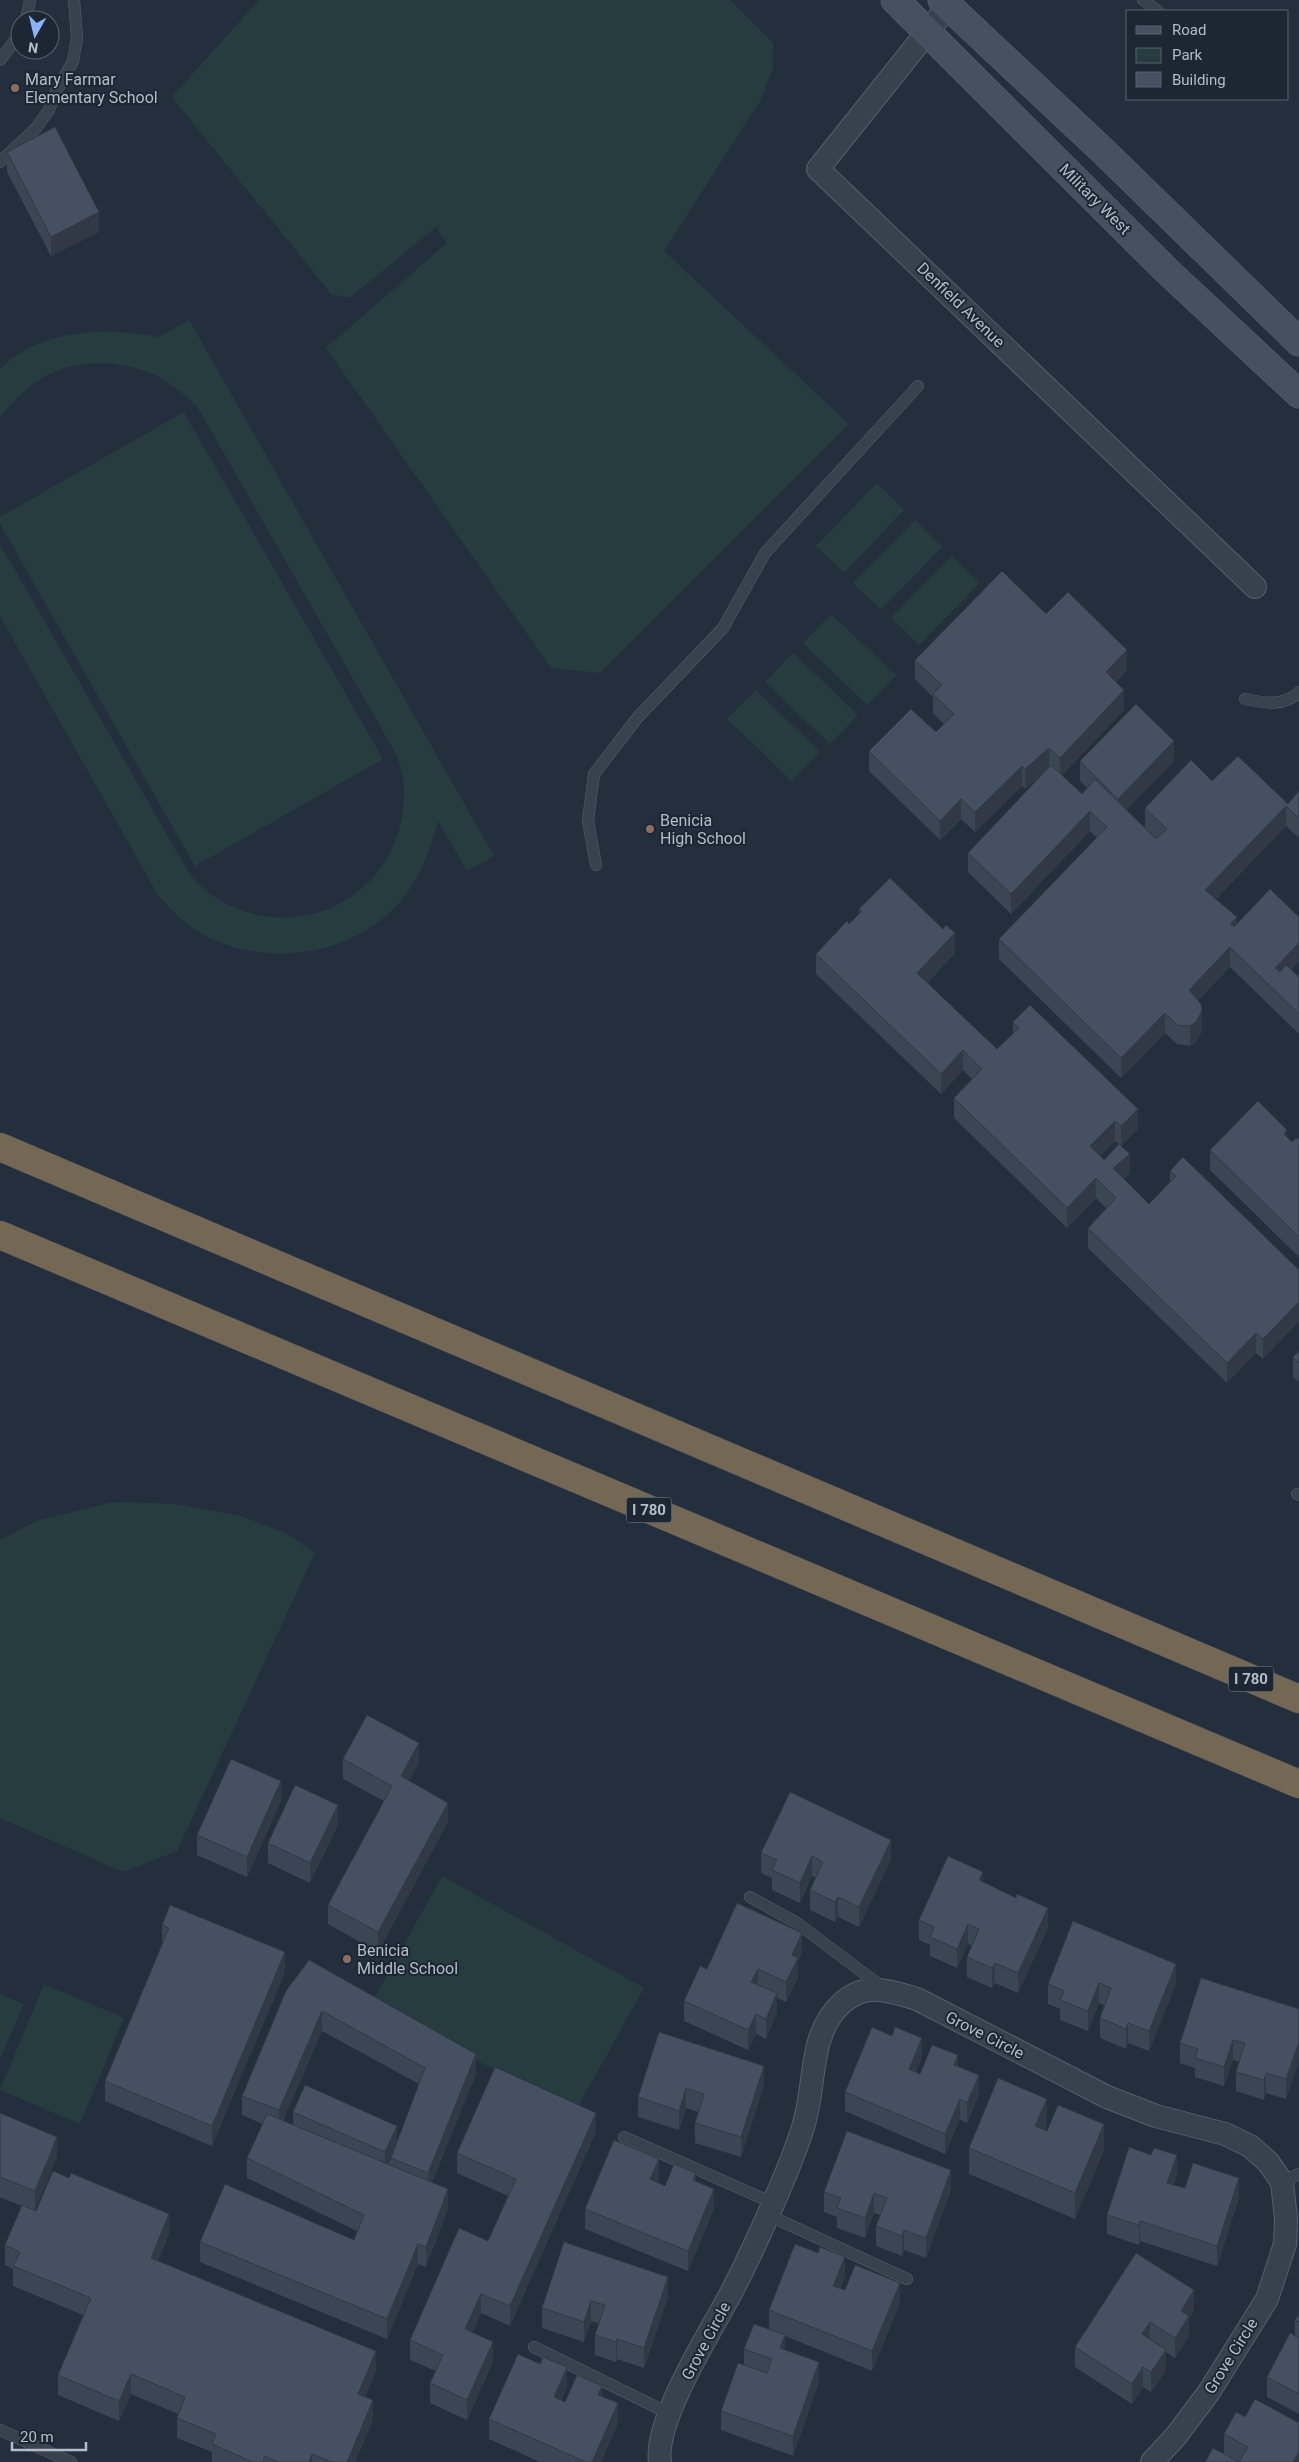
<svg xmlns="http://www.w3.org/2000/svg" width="1299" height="2462" font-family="Roboto,sans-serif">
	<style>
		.green { fill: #263c3f }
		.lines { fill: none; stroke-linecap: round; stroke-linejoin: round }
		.lane-casing { stroke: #565f6c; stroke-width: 12 }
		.street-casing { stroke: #565f6c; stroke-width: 24 }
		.secondary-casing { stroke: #565f6c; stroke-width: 29 }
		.highway-casing { stroke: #434c59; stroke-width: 29 }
		.lane { stroke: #38414e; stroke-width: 11 }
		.street { stroke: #38414e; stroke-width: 22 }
		.secondary { stroke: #465061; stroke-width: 28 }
		.highway { stroke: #746855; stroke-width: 28 }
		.wall { fill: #3b4654; fill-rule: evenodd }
		.shaded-wall { fill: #303945 }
		.building { fill: #455162; stroke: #303945 }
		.education-dot { fill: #8d6e63; stroke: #1d2633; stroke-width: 2 }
		.labels { text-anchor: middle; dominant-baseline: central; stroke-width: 4; stroke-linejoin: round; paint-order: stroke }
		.shield { fill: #1d2633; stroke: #878f9c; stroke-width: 1 }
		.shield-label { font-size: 15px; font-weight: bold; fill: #b4bcc9 }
		.poi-label { font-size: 16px; fill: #b4bcc9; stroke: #1d2633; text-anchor: start }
		.street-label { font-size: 16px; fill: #b4bcc9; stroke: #1d2633 }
	</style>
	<rect width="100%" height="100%" fill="#242f3e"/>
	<!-- green -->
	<path class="green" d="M259,0H730L773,43V69L760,101L664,251L849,424L600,673L551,668L326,348L447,243L436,227L351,297L332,295L172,97Z
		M189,320L494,856L467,871L438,821C430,849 422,874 404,897C360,953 274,969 210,938C190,929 173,912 158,895L0,616V544L191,876C198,882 205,891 213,896C305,955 415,886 403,778C402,769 398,760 395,752L196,405C187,398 178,389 169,383C134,360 82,356 44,377C26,387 12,402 0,418V369C42,328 105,327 159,337Z
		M184,412L383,759L195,866L0,524V517Z
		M877,483L904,510L844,573L816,546Z
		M915,520L942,547L881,610L853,583Z
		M952,556L980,583L919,645L891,618Z
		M831,614L896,675L867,705L803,643Z
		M793,653L858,715L830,744L765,682Z
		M756,690L820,752L792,781L727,719Z
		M113,1502L176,1504L241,1516L288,1534L315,1553L177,1851L123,1872L0,1818V1540L36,1521Z
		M442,1876L644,1988L574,2114L372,2002Z
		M44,1984L124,2018L80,2124L0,2090Z
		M0,1994L24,2004L0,2059Z"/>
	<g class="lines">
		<!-- lane casing -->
		<g class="lane-casing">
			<path id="lane" d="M1143,0L1158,11
				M26,20L30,0
				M0,60L20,34
				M0,162L36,128L49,110L56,92L73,61L77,38L74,0
				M1245,699C1264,703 1284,707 1299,692
				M596,865L588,821L594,774L638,717L723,628L765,553L918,386
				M1297,1494L1299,1495
				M750,1897L797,1923L882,1987
				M624,2137L773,2203
				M1282,2182L1299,2174
				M768,2215L907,2279
				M534,2347L668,2413
				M0,2430L71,2462"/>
		</g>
		<!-- street casing -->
		<g class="street-casing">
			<path id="street" d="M948,6L818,169L1255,587
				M660,2462C654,2420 710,2333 731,2293C746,2264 760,2234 773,2204C784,2179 795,2153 803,2127C817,2085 807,2035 842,2003C866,1981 890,1991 917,1999L1107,2097L1156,2116L1225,2134L1250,2146L1268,2162L1282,2182L1286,2219L1285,2244L1267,2299L1209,2392L1176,2436L1152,2462"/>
		</g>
		<!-- secondary casing -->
		<g class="secondary-casing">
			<path id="secondary" d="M895,0L1166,270L1299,394
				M942,0L1103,151L1299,342"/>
		</g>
		<!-- highway casing -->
		<g class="highway-casing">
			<path id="highway" d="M0,1147L1299,1699
				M0,1235L1299,1784"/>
		</g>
		<!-- lane -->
		<use href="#lane" class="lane"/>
		<!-- street -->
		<use href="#street" class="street"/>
		<!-- secondary -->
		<use href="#secondary" class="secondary"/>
		<!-- highway -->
		<use href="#highway" class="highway"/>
	</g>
	<!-- wall -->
	<path class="wall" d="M7,152L99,232L51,256L7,172Z
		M1046,614L1127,670L1116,682L1124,710L1062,775L1082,794L1087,788L1080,781V761H1174L1126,810L1145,828V808L1212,781L1288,804L1299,791V838L1286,826L1216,899L1237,924L1299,977V1034L1230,967L1198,1000L1202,1031L1196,1042L1190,1046L1177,1044L1165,1033L1121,1078L999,959V939L1097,838L1090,831L1011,914L968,872V853L1049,768L1025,789L1022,786L975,832L961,819L940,840L869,771V751L936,732L944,724L933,713V697L915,679V660Z
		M859,909L955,953L927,983L997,1049L1013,1034V1022L1138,1129L1121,1146L1130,1174L1124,1179L1149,1204L1170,1182V1171L1299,1270L1263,1359L1256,1353L1227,1383L1088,1248V1228L1107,1209L1096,1198L1067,1228L954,1118V1098L972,1079L963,1070L941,1094L816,974V954L859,914ZM1115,1141L1119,1144L1104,1160L1100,1156Z
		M1287,1137L1292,1142L1299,1138V1257L1210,1170V1150Z
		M1299,1351V1382L1293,1377V1357Z
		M343,1759L419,1763L409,1781L448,1822L378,1952L328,1924V1905L384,1801L343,1779Z
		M281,1801L247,1877L197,1855V1835Z
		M338,1825L310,1883L268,1863V1843Z
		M761,1853L891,1859L859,1927L838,1917L835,1922L810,1910V1890L816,1878L812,1876L800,1903L772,1890V1878L761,1873Z
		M983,1882L1048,1928L1018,1993L995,1983L992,1988L967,1977V1957L972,1946L968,1944L957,1968L930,1956V1945L919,1940V1920Z
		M162,1925L285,1972L212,2146L105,2101V2081L162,1944Z
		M802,1953L798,1962V1978L786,2002L777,1998V2013L766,2039L756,2034L748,2050L684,2021V2001L707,1969Z
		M1048,1984H1176L1149,2051L1128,2043L1126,2049L1100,2038V2018L1104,2005L1099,2003L1088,2031L1060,2020V2009L1048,2004Z
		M286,1991L476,2074L432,2182L448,2209L426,2267L418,2264L387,2339L200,2262V2242L354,2240L357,2231L247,2178V2158L263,2124L242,2115V2096ZM322,2031L419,2084L397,2142L293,2112V2125L283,2121Z
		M1299,2009V2061L1286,2099L1266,2093L1264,2100L1236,2091V2072L1239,2062L1233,2060L1224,2086L1195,2077V2068L1180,2063V2043Z
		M659,2032L764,2086L741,2157L695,2143V2123L698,2112L686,2108L679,2130L638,2117V2097Z
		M922,2058L916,2072L920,2074L958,2066L979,2095L967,2123L960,2119L945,2154L845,2111V2092Z
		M0,2113L57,2157L35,2210L169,2234L158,2261L376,2371L365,2397L373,2420L355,2462H212V2452L177,2438V2418L178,2414L131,2394L119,2421L58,2395V2375L83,2315L13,2286V2269L5,2265V2245L22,2206L0,2197Z
		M1047,2125L1045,2130L1104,2150L1075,2219L969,2174V2148Z
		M596,2132L510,2326L481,2313L473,2332L493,2362L467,2420L430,2403V2383L436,2371L410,2360V2340L488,2241L508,2196L457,2173V2153Z
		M1177,2175L1173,2185L1185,2188L1239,2198L1217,2266L1140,2241L1139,2245L1107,2234V2215Z
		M659,2179L657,2182L665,2186L696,2182L714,2209L688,2271L585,2229V2209Z
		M951,2190L926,2258L904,2250L902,2256L876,2246V2226L880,2215L874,2213L865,2238L837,2228V2217L824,2212V2192Z
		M564,2242L668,2297L644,2368L617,2359L616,2362L595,2355V2335L599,2323L591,2321L584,2342L542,2328V2308Z
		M1136,2253L1194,2310L1189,2318V2336L1175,2358L1166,2352V2370L1151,2392L1143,2387L1132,2404L1075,2367V2347Z
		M845,2277L840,2289L845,2290L900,2303L872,2371L785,2336V2350L819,2382L793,2456L721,2430V2411L744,2365V2349L769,2329V2310Z
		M1299,2314V2414L1267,2397V2377L1295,2336V2320Z
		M567,2387L561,2401L565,2402L602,2396L618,2423L601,2462H540L489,2439V2419Z
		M1245,2417L1299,2423L1239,2462L1224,2454V2434Z"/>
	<!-- shaded-wall -->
	<path class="shaded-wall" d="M99,212V232L51,256V237Z
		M1127,650V670L1106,691V672Z
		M1124,690V710L1060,778V758Z
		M1174,741V761L1118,819V799Z
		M1049,748V767L1025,789V769Z
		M1022,766V786L975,832V812Z
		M961,799V819L940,840V821Z
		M1286,806V826L1205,910V890Z
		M1090,811V831L1011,914V894Z
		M1237,917V937L1230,924Z
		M955,933V953L917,993V973Z
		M1299,943V962L1275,988V968Z
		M1230,947V967L1189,1010V990Z
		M1202,1011V1031L1196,1042L1190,1046V1026Z
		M1165,1013V1033L1121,1078V1058Z
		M963,1050V1070L941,1094V1074Z
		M1138,1109V1129L1121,1146V1126Z
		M1115,1121V1141L1090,1166V1146Z
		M1287,1130V1150L1284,1134Z
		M1130,1154V1174L1113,1188V1168Z
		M1096,1178V1198L1067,1228V1208Z
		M1299,1302V1322L1263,1359V1339Z
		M1256,1333V1353L1227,1383V1363Z
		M419,1743V1763L401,1796V1776Z
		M281,1781V1801L247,1877V1857Z
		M448,1803V1822L378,1952V1932Z
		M338,1805V1825L310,1883V1863Z
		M891,1840V1859L859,1927V1907Z
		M812,1856V1876L800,1903V1883Z
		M983,1872V1892L979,1880Z
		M838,1897V1917L835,1922V1902Z
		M1048,1908V1928L1018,1993V1973Z
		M968,1924V1944L957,1968V1949Z
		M802,1933V1953L798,1962V1978L786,2002V1982L792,1955Z
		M285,1952V1972L212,2146V2126Z
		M995,1963V1983L992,1988V1968Z
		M1176,1964V1984L1149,2051V2031Z
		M758,1969V1989L751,1982Z
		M1099,1983V2003L1088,2031V2011Z
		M777,1993V2013L766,2039V2019Z
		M322,2011V2031L279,2130V2110Z
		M756,2014V2034L748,2050V2030Z
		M1128,2023V2043L1126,2049V2029Z
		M922,2038V2058L909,2089V2069Z
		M1233,2040V2060L1224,2086V2067Z
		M1299,2042V2061L1286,2099V2079Z
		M476,2054V2074L428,2193V2173Z
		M958,2055V2075L954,2065Z
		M764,2066V2086L741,2157V2137Z
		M1266,2073V2093L1264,2100V2080Z
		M979,2075V2095L967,2123V2103Z
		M686,2088V2108L679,2130V2111Z
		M960,2099V2119L945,2154V2134Z
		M1047,2099V2125L1035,2152V2126Z
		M596,2113V2132L510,2326V2306Z
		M1104,2124V2150L1075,2219V2193Z
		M397,2126V2145L385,2172V2152Z
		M57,2137V2157L35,2211V2191Z
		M1177,2155V2175L1167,2203V2183Z
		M659,2159V2179L650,2199V2179Z
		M951,2170V2190L926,2258V2238Z
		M696,2173V2193L693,2180Z
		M1239,2178V2198L1217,2266V2246Z
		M448,2189V2209L426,2267V2247Z
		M714,2189V2209L688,2271V2251Z
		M874,2193V2213L865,2238V2218Z
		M169,2214V2234L151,2278V2258Z
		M1140,2221V2241L1139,2245V2225Z
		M904,2230V2250L902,2256V2236Z
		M418,2244V2264L387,2339V2319Z
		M845,2257V2277L833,2306V2286Z
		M668,2277V2297L644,2368V2348Z
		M900,2283V2303L872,2371V2351Z
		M1194,2290V2310L1189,2318V2336L1175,2358V2338L1181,2311Z
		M481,2294V2313L465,2349V2329Z
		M591,2301V2321L584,2342V2322Z
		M1150,2322V2342L1142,2334Z
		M785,2335V2355L780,2348Z
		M617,2339V2359L616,2362V2342Z
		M493,2342V2362L467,2420V2400Z
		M1166,2350V2370L1151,2392V2372Z
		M376,2351V2371L358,2414V2394Z
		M819,2362V2382L793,2456V2436Z
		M567,2367V2387L554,2417V2397Z
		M1143,2367V2387L1132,2404V2384Z
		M131,2374V2394L119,2421V2401Z
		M602,2386V2406L598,2395Z
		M373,2400V2420L355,2462H347Z
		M618,2403V2423L601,2462H592Z
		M1299,2452V2462H1293Z
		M312,2454V2462H309Z"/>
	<!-- building -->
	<path class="building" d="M55,127L99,212L51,237L7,152Z
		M1002,571L1046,614L1068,592L1127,650L1106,672L1124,690L1060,758L1049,748L1025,769L1022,766L975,812L961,799L940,821L869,751L911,709L936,732L954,714L933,694L942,685L915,660Z
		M1136,704L1174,741L1118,799L1080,761Z
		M1238,756L1288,804L1299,791V818L1286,806L1205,890L1237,917L1230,924L1234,927L1270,889L1299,917V943L1275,968L1280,972L1286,965L1299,977V1014L1230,947L1189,990L1201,1004L1202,1011L1196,1022L1190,1026L1177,1025L1165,1013L1121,1058L999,939L1107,827L1090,811L1011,894L968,853L1051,765L1082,794L1095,779L1156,839L1167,829L1145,808L1191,760L1212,781Z
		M890,878L943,929L946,925L955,933L917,973L997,1049L1019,1028L1013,1022L1030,1005L1138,1109L1121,1126L1115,1121L1090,1146L1104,1160L1119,1144L1130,1154L1113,1168L1149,1204L1176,1176L1170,1171L1183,1157L1299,1270V1302L1263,1339L1256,1333L1227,1363L1088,1228L1116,1198L1096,1178L1067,1208L954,1098L982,1069L963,1050L941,1074L816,954L847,921L849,924L862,911L859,909Z
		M1258,1101L1287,1130L1284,1134L1292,1142L1295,1139L1299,1138V1237L1210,1150Z
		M1299,1351V1363L1293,1357Z
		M367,1715L419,1743L401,1776L448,1803L378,1932L328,1905L392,1786L343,1759Z
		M231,1759L281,1781L247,1857L197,1835Z
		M295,1785L338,1805L310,1863L268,1843Z
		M790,1792L891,1840L859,1907L838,1897L835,1902L810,1890L823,1862L812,1856L800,1883L772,1870L777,1860L761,1853Z
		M948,1856L983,1872L979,1880L1016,1898L1017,1894L1048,1908L1018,1973L995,1963L992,1968L967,1957L979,1929L968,1924L957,1949L930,1937L934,1927L919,1920Z
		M737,1903L802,1933L792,1955L798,1958L786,1982L758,1969L751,1982L777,1993L766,2019L756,2014L748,2030L684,2001L700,1966L707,1969Z
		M170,1905L285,1952L212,2126L105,2081L169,1928L162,1925Z
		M1073,1921L1176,1964L1149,2031L1128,2023L1126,2029L1100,2018L1111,1988L1099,1983L1088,2011L1060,2000L1064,1991L1048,1984Z
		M309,1960L476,2054L428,2173L391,2158L425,2068L322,2011L279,2110L242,2096L286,1991Z
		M1201,1978L1299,2009V2042L1286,2079L1266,2073L1264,2080L1236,2072L1245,2043L1233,2040L1224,2067L1195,2058L1198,2049L1180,2043Z
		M872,2027L892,2036L895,2027L922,2038L909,2069L920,2074L932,2045L958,2055L954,2065L979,2075L967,2103L960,2099L945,2134L845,2092Z
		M659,2032L764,2066L741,2137L695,2123L704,2094L686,2088L679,2111L638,2097Z
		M495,2067L596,2113L510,2306L481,2294L465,2329L493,2342L467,2400L430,2383L443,2355L410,2340L459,2228L488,2241L516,2179L457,2153Z
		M998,2078L1047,2099L1035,2126L1047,2131L1058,2105L1104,2124L1075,2193L969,2148Z
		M305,2085L397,2126L385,2152L293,2112Z
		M0,2113L57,2137L35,2191L0,2177Z
		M267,2114L448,2189L426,2247L418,2244L387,2319L200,2242L225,2184L354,2240L364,2215L247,2158Z
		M847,2131L951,2170L926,2238L904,2230L902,2236L876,2226L887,2198L874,2193L865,2218L837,2208L841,2198L824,2192Z
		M614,2140L659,2159L650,2179L665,2186L674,2164L696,2173L693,2180L714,2189L688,2251L585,2209Z
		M1129,2147L1151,2155L1154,2148L1177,2155L1167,2183L1185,2188L1193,2163L1239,2178L1217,2246L1140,2221L1139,2225L1107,2215Z
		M53,2171L69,2178L71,2173L169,2214L151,2258L376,2351L358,2394L373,2400L347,2462H332L312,2454L309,2462H279L265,2456L263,2462H253L212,2444L216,2434L177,2418L185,2397L131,2374L119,2401L58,2375L91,2298L13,2266L20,2252L5,2245L22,2205L36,2211Z
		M564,2242L668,2277L644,2348L617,2339L616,2342L595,2335L605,2305L591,2301L584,2322L542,2308Z
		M795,2244L818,2253L820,2247L845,2257L833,2286L845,2290L855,2265L900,2283L872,2351L769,2310Z
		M1136,2253L1194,2290L1181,2311L1189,2316L1175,2338L1150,2322L1142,2334L1166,2350L1151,2372L1143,2367L1132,2384L1075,2347Z
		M1299,2314V2322L1295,2320Z
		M754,2324L785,2335L780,2348L819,2362L793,2436L721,2411L738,2363L767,2373L772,2359L744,2349Z
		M1290,2333L1299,2338V2394L1267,2377Z
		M518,2354L540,2364L543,2357L567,2367L554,2397L565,2402L577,2375L602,2386L598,2395L618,2403L592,2462H586L489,2419Z
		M1255,2399L1299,2423V2452L1293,2462H1239L1248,2447L1224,2434L1236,2412L1245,2417Z
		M1213,2448L1239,2462H1205Z"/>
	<!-- markers -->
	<g class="education-dot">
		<circle cx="15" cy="88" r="5"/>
		<circle cx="650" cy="829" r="5"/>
		<circle cx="347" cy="1959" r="5"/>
	</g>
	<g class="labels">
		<!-- shield labels -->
		<g class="shield">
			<rect x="626.5" y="1497.5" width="45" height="25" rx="4"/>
			<rect x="1228.5" y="1666.5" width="45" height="25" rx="4"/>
		</g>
		<g class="shield-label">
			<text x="649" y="1510">I 780</text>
			<text x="1251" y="1679">I 780</text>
		</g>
		<!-- poi labels -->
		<g class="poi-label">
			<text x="25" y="79">Mary Farmar<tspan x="25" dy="18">Elementary School</tspan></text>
			<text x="660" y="820">Benicia<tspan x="660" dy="18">High School</tspan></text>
			<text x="357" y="1950">Benicia<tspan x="357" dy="18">Middle School</tspan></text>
		</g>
		<!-- street labels -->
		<g class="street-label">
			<text transform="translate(1095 199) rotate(45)">Military West</text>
			<text transform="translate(961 305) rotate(44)">Denfield Avenue</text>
			<text transform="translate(985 2035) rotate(27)">Grove Circle</text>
			<text transform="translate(706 2341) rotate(-62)">Grove Circle</text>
			<text transform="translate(1231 2356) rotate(-58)">Grove Circle</text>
		</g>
	</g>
	<!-- legend -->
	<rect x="1126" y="10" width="162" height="90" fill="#1d2633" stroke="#59626f"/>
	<rect x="1136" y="26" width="25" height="8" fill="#465061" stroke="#59626f"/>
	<text x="1172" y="35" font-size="15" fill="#b4bcc9">Road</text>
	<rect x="1136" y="48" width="25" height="15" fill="#263c3f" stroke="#59626f"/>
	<text x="1172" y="60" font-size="15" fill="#b4bcc9">Park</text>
	<rect x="1136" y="72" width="25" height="15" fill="#455162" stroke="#59626f"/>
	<text x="1172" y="85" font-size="15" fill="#b4bcc9">Building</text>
	<!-- north arrow -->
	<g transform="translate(35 35) rotate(188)"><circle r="24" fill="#1d2633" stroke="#59626f"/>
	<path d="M0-4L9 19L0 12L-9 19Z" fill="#8ab4f8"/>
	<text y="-8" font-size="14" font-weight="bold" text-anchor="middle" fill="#b4bcc9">N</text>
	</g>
	<!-- scale -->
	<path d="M12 2442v8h74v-8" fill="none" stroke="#b4bcc9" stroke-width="2.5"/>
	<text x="20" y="2442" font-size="15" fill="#b4bcc9" stroke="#1d2633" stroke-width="4" paint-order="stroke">20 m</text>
</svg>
